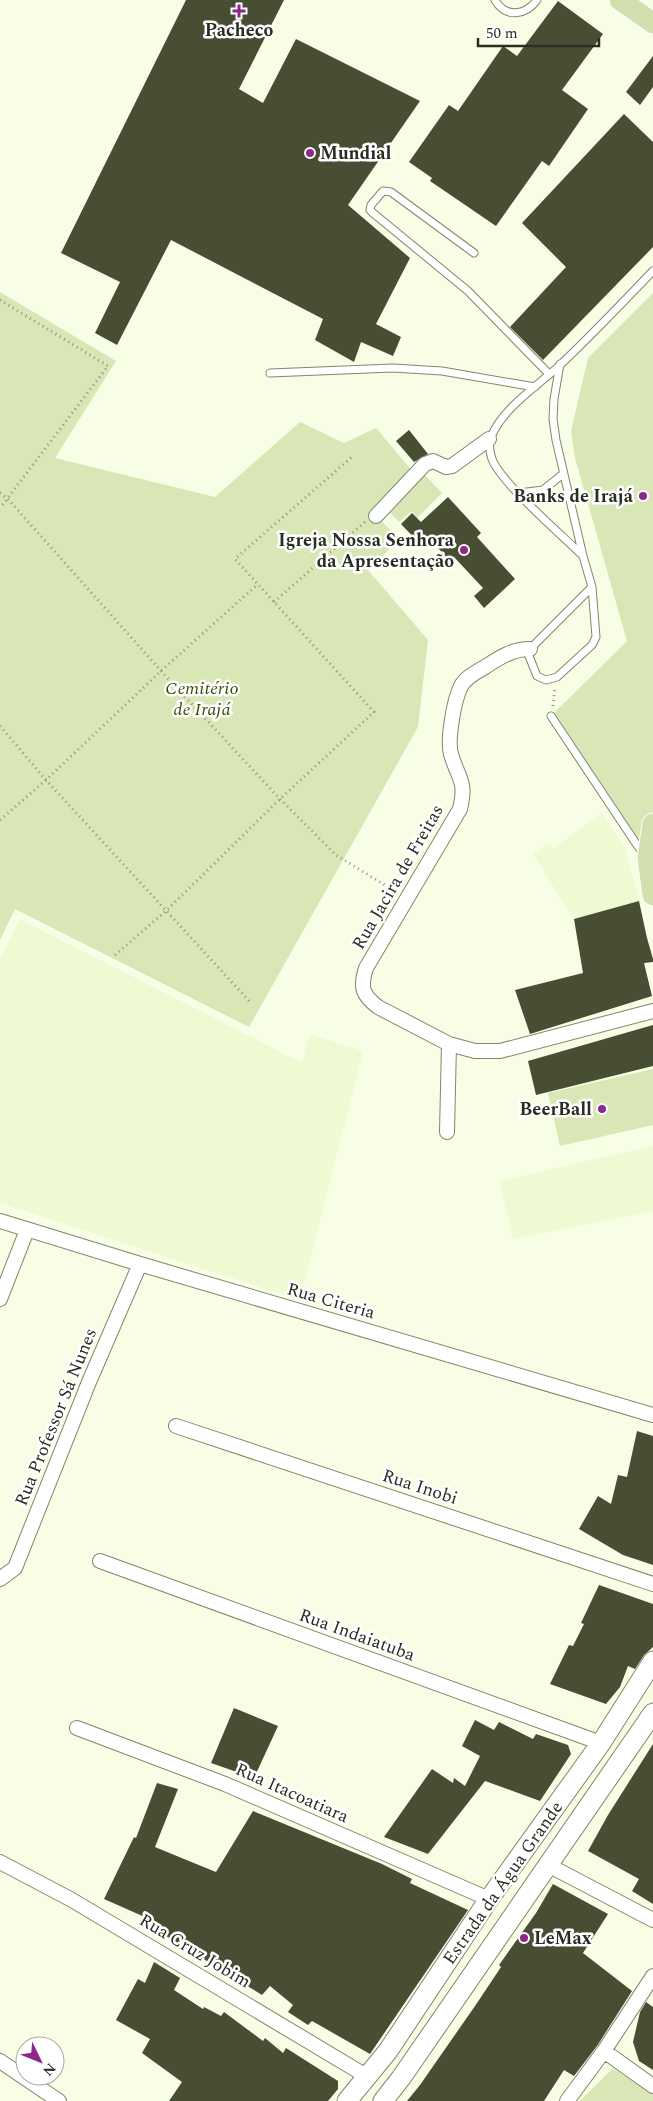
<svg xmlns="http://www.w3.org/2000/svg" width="653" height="2101" font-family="Spectral,serif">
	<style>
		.built { fill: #eff9d2 }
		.green { fill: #d9e6b5 }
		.building { fill: #474e34 }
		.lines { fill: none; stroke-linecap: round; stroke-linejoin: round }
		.lane-casing { stroke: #80876b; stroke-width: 9 }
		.street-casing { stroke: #80876b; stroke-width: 16 }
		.secondary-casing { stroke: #80876b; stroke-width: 21 }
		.primary-casing { stroke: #fff; stroke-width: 23 }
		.path { stroke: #8e9381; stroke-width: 3; stroke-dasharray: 1 4; stroke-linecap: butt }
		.lane { stroke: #fff; stroke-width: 7 }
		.street { stroke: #fff; stroke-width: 14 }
		.secondary { stroke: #fff; stroke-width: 19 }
		.primary { stroke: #d4dfaf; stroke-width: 21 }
		.poi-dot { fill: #8f268b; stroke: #fff; stroke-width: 2 }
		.labels { text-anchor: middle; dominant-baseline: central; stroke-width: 5; stroke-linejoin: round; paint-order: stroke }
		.poi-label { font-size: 18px; font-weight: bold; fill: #2a2d21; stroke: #fff; text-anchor: end }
		.park-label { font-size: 18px; font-style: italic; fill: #404b09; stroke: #fff }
		.street-label { font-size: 18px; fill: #2a2d21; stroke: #fff }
	</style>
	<rect width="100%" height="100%" fill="#f7fee5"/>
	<!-- built -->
	<path class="built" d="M602,814L625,848L639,901L591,914V916L574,919L533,854L550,843L553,848Z
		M20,919L302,1063L310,1034L363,1051L300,1300L0,1203V960Z
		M653,1146V1211L513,1239L500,1181Z"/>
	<!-- green -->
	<path class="green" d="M0,292L116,361L55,458L215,497L300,422L344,443L376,428L414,473L376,516L400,539L368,570L428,640L418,727L249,1027L15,909L0,940Z
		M653,293V812L645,853L554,713L627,641L575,458L571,431L588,358Z
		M425,475L442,493L417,518L412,511L399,522L387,510Z
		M653,1069V1125L560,1146L548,1093Z
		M613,2068L653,2095V2101H580Z"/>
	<!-- building -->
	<path class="building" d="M186,0H284L239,89L263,103L296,39L420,101L348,205L410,258L376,324L401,337L393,356L361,342L354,362L315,340L323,319L171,240L117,345L95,333L120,282L61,253Z
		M558,1L603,34L562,90L588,109L549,166L542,161L496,226L430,181L432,178L409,162L449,105L458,111L503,46L517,56Z
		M653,56V87L640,105L626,92Z
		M624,114L653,142V247L543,360L510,327L566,267L522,223Z
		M409,430L428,454L414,462L396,441Z
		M448,497L481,533L477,537L515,579L484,608L474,596L483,588L454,557L450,561L427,536L419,543L401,524L412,513L421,522Z
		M639,901L647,938L653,959V962L644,963L652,996L530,1034L515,990L583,973L574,919Z
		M653,1025V1066L536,1095L528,1061Z
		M637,1431L653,1436V1565L623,1555L579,1529L598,1496L611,1504L618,1475L627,1477Z
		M599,1585L653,1604V1647L644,1655L635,1669L628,1666L620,1687L606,1704L550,1684L569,1645L573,1646L584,1624L581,1623Z
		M234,1708L278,1726L254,1778L211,1763Z
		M475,1720L494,1730L499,1722L533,1739L536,1734L568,1745L571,1754L540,1801L485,1781L428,1854L384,1837L432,1769L453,1783L454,1778L465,1786L480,1756L462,1746Z
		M653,1744V1904L632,1891L639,1879L588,1851L608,1815Z
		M157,1783L178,1789L155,1847L184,1859L216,1872L253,1811L382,1864L412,1879L410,1883L468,1910L370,2054L312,2021L308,2025L288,2012L293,2005L270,1986L262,1995L145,1923L147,1918L104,1899L134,1837L136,1838Z
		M553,1884L608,1914L583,1953L632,1991L597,2046L574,2076L564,2070L544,2101H407L420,2085L475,2006L501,1967L499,1965L536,1913Z
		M154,1962L180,1978L174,1990L203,2009L204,2007L221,2016L224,2012L263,2041L265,2038L283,2053L286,2048L338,2081V2089L328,2101H169L182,2082L142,2053L150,2039L116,2020L138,1979L145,1983Z
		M646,2002L653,2007V2070L639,2061L633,2042L640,2012Z"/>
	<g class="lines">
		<!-- lane casing -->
		<g class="lane-casing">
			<path id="lane" d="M495,0C506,19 526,15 537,0
				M474,253L391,192L383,191L371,205L370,210L373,213L468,291L549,374
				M560,364L554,399L553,419L556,440L583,556C562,535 501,483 492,459C490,453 488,442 491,437C503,408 536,387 559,366C591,336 622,303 653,271
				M270,373L393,368L442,371L535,387
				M519,493L543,490L563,474
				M583,556L592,587L596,637L592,645L557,677L546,680L537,676L529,656L530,649L592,587
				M551,716L637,845L644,854"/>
		</g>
		<!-- street casing -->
		<g class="street-casing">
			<path id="street" d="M376,516L425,464L433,461L446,467L452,466L489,439
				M530,649C512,649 499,658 485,667C476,672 466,677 461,686C454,700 447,740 451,754C458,779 467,780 460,809L366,968C360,987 362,995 378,1007L449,1044L475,1051H500L653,1011
				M447,1132L449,1044
				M0,1221L140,1264L653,1415
				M0,1299L27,1230
				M176,1426L653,1584
				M100,1561L601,1743
				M0,1579L15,1568L89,1382L140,1264
				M77,1728L225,1784L489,1899
				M0,1862L72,1900L368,2077
				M548,1865L653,1920
				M604,2051L653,2086
				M0,2061L59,2101
				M567,2101L604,2051L653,1976"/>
		</g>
		<!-- secondary casing -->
		<g class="secondary-casing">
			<path id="secondary" d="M347,2101L388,2051L489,1899L601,1743L653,1661
				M383,2101L401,2078L653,1713"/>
		</g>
		<!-- primary casing -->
		<g class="primary-casing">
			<path id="primary" d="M620,0L653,23
				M653,824L648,858L653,895"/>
		</g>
		<!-- path -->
		<path class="path" d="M0,300L108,366L0,508
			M0,493L8,499L161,671L280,799L336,855L396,892
			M274,602L365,522
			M553,706L555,688
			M0,726L46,780L251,1003
			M0,820L46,780L161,671L258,584
			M115,955L166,911L280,799L374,712L235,559L353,456"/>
		<!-- lane -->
		<use href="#lane" class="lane"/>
		<!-- street -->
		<use href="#street" class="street"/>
		<!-- secondary -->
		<use href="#secondary" class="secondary"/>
		<!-- primary -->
		<use href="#primary" class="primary"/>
	</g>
	<!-- markers -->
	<g class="poi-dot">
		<path d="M236.5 3.5h5v5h5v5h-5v5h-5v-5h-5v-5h5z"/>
		<circle cx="310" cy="153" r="5"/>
		<circle cx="643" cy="496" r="5"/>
		<circle cx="464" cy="550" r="5"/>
		<circle cx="602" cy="1109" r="5"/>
		<circle cx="524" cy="1938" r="5"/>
	</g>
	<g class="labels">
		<!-- poi labels -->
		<g class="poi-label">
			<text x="239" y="30" text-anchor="middle">Pacheco</text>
			<text x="320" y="153" text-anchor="start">Mundial</text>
			<text x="633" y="496">Banks de Irajá</text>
			<text x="454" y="540">Igreja Nossa Senhora<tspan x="454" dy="21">da Apresentação</tspan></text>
			<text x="592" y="1109">BeerBall</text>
			<text x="534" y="1938" text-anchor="start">LeMax</text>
		</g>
		<!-- park labels -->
		<g class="park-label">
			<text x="202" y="688">Cemitério<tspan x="202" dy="21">de Irajá</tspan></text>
		</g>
		<!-- street labels -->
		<g class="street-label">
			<text transform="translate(398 877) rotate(-60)">Rua Jacira de Freitas</text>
			<text transform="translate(331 1301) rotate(16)">Rua Citeria</text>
			<text transform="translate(56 1417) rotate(-68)">Rua Professor Sá Nunes</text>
			<text transform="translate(420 1487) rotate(18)">Rua Inobi</text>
			<text transform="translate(357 1635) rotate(20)">Rua Indaiatuba</text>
			<text transform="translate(292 1793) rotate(24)">Rua Itacoatiara</text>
			<text transform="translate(503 1883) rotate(-55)">Estrada da Água Grande</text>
			<text transform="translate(195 1951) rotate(31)">Rua Cruz Jobim</text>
		</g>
	</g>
	<!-- north arrow -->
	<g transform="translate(40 2061) rotate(133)"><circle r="24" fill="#ffffff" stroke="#aaaba6"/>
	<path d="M0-4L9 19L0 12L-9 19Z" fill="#8f268b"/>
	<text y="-8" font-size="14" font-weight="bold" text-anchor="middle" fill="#2a2d21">N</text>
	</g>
	<!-- scale -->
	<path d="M478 38v8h121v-8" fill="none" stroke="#2a2d21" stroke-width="2.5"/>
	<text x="486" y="38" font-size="15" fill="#2a2d21" stroke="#ffffff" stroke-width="4" paint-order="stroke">50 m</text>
</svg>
